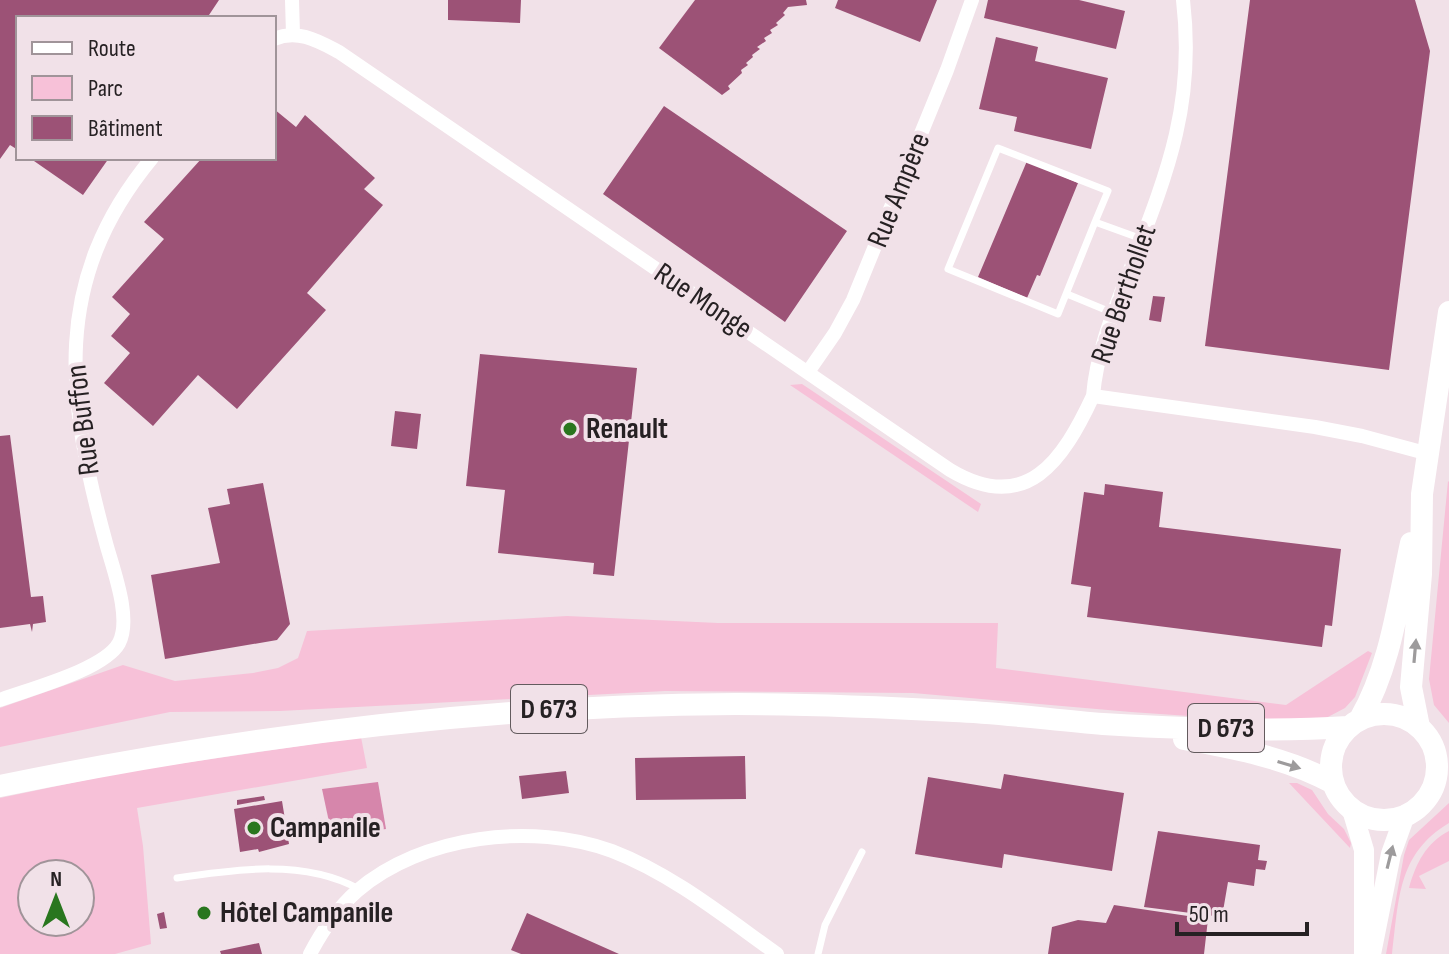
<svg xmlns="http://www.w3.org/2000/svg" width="1449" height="954" font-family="'Sofia Sans Condensed',sans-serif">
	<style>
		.green { fill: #f7c1d8; fill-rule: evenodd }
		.water { fill: #d686ab }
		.building { fill: #9c5276 }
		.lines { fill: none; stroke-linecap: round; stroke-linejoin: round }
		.lane { stroke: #fff; stroke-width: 7 }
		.street { stroke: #fff; stroke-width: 14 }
		.secondary { stroke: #fff; stroke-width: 20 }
		.primary { stroke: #fff; stroke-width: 22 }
		.oneway { fill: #9d9b9c }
		.poi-dot { fill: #29761e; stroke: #f1e1e8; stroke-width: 3 }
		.labels { text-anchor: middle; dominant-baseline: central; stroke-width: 8; stroke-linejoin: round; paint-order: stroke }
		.shield { fill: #f1e1e8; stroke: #635b5e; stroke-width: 2 }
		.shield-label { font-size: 28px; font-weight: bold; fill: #262123 }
		.street-label { font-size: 30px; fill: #262123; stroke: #f1e1e8 }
		.poi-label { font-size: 30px; font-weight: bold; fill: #262123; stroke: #f1e1e8; text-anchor: start }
	</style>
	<rect width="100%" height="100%" fill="#f1e1e8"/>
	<!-- green -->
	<path class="green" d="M802,384L981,504L978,512L790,385Z
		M1448,481L1449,482V723L1434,705L1429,679Z
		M567,616L718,623H998L996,668L1286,705L1368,651L1372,653L1355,697L1345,708L1326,718L1262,721L1131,712L913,693L665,691L280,711L170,712L0,747V708L123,665L175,681L253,673L278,668L298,658L307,631Z
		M361,737L367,768L137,808L143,846L151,944L115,954H0V798L129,771ZM32,874H80V922H32Z
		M1289,783H1297L1312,790L1328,814L1344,829L1351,843L1350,848Z
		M1449,803V823C1397,854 1399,900 1392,954H1386L1404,855L1409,840Z
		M1449,831V861L1419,876L1426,889L1409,888C1416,863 1426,843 1449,831Z"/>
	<!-- water -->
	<path class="water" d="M378,782L386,829L332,836L322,789Z"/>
	<!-- building -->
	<path class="building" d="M0,0H219L207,18H18V150L10,145L0,159Z
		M448,0H521L520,23L448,20Z
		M695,0H806L807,5L788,7L783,13L785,15L776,23L778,25L770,30L772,33L764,38L766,41L757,47L760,49L752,55L753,57L746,63L748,65L741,70L742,73L728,86L730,89L722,95L659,48Z
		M838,0H937L920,42L835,8Z
		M988,0H1079L1125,11L1116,49L984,18Z
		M1250,0H1415L1430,51L1389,370L1205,346Z
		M996,37L1038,47L1035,61L1108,78L1091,149L1014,131L1017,117L979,109Z
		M664,106L847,231L785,322L603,194Z
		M274,109L296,127L305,115L375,178L364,189L383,205L307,293L326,310L237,409L198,375L153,426L104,383L130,353L111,336L130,314L112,297L164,239L144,222L202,158H274Z
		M36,158H109L83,195L34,161Z
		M1027,161L1078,183L1040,276L1037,275L1027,298L978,277Z
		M1153,296L1165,297L1161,322L1149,320Z
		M480,354L637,368L614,576L593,574L594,563L498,553L505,490L466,486Z
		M395,411L421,414L417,449L391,446Z
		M10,435L31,597L43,596L46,622L33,624L32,632L30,624L0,628V436Z
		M263,483L290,624L277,640L165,659L151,575L220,563L208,508L230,504L227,489Z
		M1105,484L1163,492L1159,527L1341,549L1332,626L1325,625L1322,647L1087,617L1091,587L1071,584L1084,492L1104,495Z
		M745,756L746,799L636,800L635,758Z
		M566,771L569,793L522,799L519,776Z
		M1004,774L1124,793L1112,871L1004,854L1002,868L915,854L928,777L1001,789Z
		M264,796L265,800L237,805V800Z
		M282,801L289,844L259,852L258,849L240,852L234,809Z
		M1158,831L1260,845L1258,860L1267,861L1265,870L1256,869L1254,886L1228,882L1222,917L1144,907Z
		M1114,905L1208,919L1204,954H1048L1052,927L1078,920L1106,923Z
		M164,912L167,928L160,929L157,914Z
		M527,913L619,954H521L511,950Z
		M259,943L262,954H221L220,951Z"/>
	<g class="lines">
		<!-- lane -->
		<path class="lane" d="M1095,222L1058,314L948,269L998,148L1108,191L1095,222L1142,239
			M1067,294L1113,313
			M177,878C236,869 305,859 359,889
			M818,954L825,925L862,852"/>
		<!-- street -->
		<path class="street" d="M292,0L293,34
			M1183,0C1195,101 1169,169 1133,262C1116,306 1097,348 1093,396L1315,427L1362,436L1429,454
			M274,39C298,29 318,41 339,52L950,470C1027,516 1063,460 1093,396
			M808,372L835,333L853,300L947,70L972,0
			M0,700C29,689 104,670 119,643C132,618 113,569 106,543C67,400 50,281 152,158
			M310,954C322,931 338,908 357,891C422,835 533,822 612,851C672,874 725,917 777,954"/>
		<!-- secondary -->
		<path class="secondary" d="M1352,810L1364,850V954
			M1371,954L1391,854L1405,815"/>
		<!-- primary -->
		<path class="primary" d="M1331 767a53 53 0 1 1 106 0a53 53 0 1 1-106 0Z
			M1360,719C1391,665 1398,602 1411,543
			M1419,727L1411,687L1421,574L1422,494L1449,312
			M1184,739C1234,748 1288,758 1333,783
			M0,786C243,736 488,705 736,704C808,704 882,707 954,711C1004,713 1053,720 1103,724C1184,729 1267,732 1348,727"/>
	</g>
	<!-- one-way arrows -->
	<defs><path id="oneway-solid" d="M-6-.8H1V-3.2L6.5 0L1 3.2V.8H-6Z" transform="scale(2)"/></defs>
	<g class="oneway">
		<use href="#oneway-solid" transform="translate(1415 651) rotate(-85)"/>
		<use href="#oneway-solid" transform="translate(1289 765) rotate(17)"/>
		<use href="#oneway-solid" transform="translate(1390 857) rotate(-76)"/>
	</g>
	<!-- markers -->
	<g class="poi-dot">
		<circle cx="570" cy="429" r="8"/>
		<circle cx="254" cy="828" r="8"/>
		<circle cx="204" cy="913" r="8"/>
	</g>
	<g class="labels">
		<!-- shield labels -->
		<g class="shield">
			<rect x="511" y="685" width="76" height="48" rx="6"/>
			<rect x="1188" y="704" width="76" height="48" rx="6"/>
		</g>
		<g class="shield-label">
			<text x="549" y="709">D 673</text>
			<text x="1226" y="728">D 673</text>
		</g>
		<!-- street labels -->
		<g class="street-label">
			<text transform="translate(899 190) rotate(-68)">Rue Ampère</text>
			<text transform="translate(1124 294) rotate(-71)">Rue Berthollet</text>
			<text transform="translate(703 301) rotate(34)">Rue Monge</text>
			<text transform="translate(83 420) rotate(-97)">Rue Buffon</text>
		</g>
		<!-- poi labels -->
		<g class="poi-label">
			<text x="586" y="429">Renault</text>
			<text x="270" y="828">Campanile</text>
			<text x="220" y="913">Hôtel Campanile</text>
		</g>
	</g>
	<!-- legend -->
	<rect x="16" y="16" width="260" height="144" fill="#f1e1e8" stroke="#a09499" stroke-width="2"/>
	<rect x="32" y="42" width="40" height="12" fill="#ffffff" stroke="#a09499" stroke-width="2"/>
	<text x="88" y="56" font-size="24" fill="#262123">Route</text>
	<rect x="32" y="76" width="40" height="24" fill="#f7c1d8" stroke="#a09499" stroke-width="2"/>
	<text x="88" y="96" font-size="24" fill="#262123">Parc</text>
	<rect x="32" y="116" width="40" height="24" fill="#9c5276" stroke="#a09499" stroke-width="2"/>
	<text x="88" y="136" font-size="24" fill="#262123">Bâtiment</text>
	<!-- north arrow -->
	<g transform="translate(56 898)"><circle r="38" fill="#f1e1e8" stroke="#a09499" stroke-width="2"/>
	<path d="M0-6L14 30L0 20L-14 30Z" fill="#29761e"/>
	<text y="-12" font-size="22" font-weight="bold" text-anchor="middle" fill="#262123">N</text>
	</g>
	<!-- scale -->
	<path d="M1177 922v12h130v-12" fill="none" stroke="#262123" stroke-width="4"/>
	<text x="1189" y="922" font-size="24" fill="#262123" stroke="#f1e1e8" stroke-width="6" paint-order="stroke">50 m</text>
</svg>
